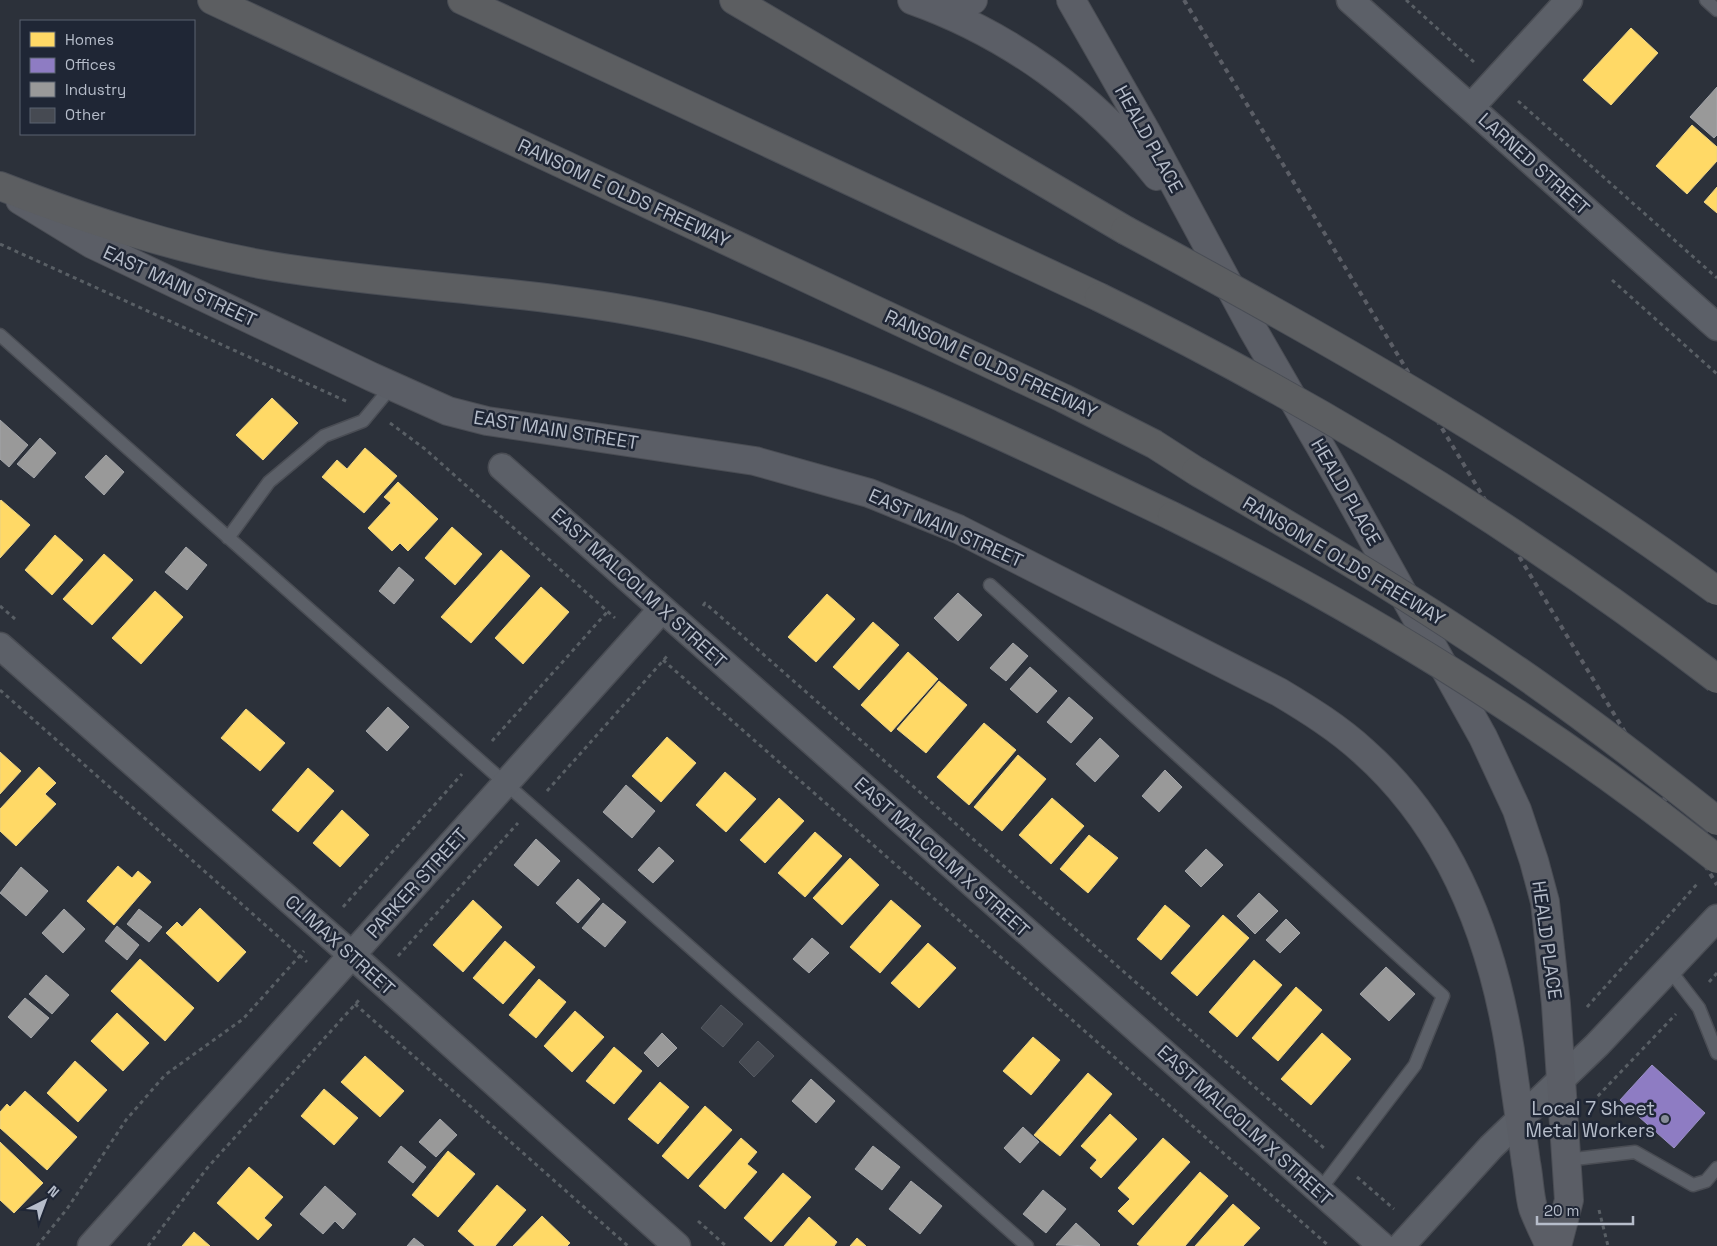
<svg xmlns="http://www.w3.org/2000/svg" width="1717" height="1246" font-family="'Space Grotesk',sans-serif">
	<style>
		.homes { fill: #ffd966; stroke: #e9d184 }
		.offices { fill: #8e7cc3; stroke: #9a90c5 }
		.industry { fill: #999; stroke: #a2a4a8 }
		.building { fill: #464a52; stroke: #545961 }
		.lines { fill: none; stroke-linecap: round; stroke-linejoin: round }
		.lane-casing { stroke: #4a4d54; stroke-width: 15 }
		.street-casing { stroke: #4a4d54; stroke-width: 29 }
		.secondary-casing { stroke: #4a4d54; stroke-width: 30 }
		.highway-casing { stroke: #494d55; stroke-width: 30 }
		.path { stroke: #595f65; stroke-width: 3; stroke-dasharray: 4 4; stroke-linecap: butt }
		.lane { stroke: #5c6068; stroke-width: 12 }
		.street { stroke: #5c6068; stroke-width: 26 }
		.secondary { stroke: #5b5e66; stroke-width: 28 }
		.highway { stroke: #5c5e61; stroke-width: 28 }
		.rail { stroke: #5b5e66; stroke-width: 4; stroke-dasharray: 5 5; stroke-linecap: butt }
		.highway-bridge-casing { stroke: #494d55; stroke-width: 30; stroke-linecap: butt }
		.highway-bridge { stroke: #5c5e61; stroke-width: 28 }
		.poi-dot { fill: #868c98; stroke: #1f2635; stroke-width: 2 }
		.labels { text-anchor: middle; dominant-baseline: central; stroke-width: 5; stroke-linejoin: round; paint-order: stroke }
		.street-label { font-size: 19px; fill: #b6bdca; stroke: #1f2635 }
		.poi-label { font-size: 19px; fill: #b6bdca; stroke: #1f2635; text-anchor: end }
	</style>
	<rect width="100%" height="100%" fill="#2c313a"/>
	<!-- homes -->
	<path class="homes" d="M1631,28L1658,53L1611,105L1583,80Z
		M1692,125L1717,147V161L1687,194L1656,166Z
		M1717,187V213L1704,202Z
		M272,398L298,423L263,460L236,435Z
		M365,448L397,476L364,513L322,477L337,460L347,469Z
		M398,482L438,519L408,551L400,543L392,551L368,528L391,503L384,497Z
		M1,500L30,525L0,558V501Z
		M452,527L482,554L455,585L425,558Z
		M55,535L83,560L52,595L25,570Z
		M501,550L530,576L471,643L441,617Z
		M104,554L133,580L92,625L63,599Z
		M541,587L569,612L523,664L495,638Z
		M155,591L183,617L141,664L112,638Z
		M827,594L855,619L816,662L788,637Z
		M873,622L899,645L859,690L833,667Z
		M908,652L938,679L891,732L861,705Z
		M939,681L967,705L926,753L897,729Z
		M246,709L285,743L260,771L221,738Z
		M984,723L1016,750L969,805L937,777Z
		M667,737L696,763L661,802L632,776Z
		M0,752L21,771L0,794Z
		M1018,755L1046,779L1002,831L974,807Z
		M39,767L56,783L45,794L56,804L16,846L0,831V809Z
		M308,768L334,791L298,832L272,810Z
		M725,772L756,799L726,832L696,805Z
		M779,798L804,821L765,863L740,840Z
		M1052,798L1084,826L1051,864L1019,835Z
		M342,810L369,835L340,867L313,843Z
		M815,832L842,856L805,897L778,873Z
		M1089,835L1118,858L1088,893L1060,869Z
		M850,858L879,885L842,925L813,898Z
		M118,866L132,878L138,871L151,882L114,925L87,901Z
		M473,900L502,927L463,972L433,945Z
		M891,900L921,926L880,973L850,947Z
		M1165,905L1190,926L1161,960L1137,939Z
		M200,908L246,952L218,982L166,933L177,922L182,927Z
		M1223,915L1249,938L1197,996L1171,973Z
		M505,941L535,967L503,1004L473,978Z
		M928,943L956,968L919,1008L891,983Z
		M140,959L194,1008L165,1041L111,991Z
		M1254,960L1282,985L1237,1037L1209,1012Z
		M539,979L566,1002L536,1038L509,1015Z
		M1296,987L1322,1010L1278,1061L1252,1038Z
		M575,1011L604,1037L572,1072L544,1046Z
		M117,1013L149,1043L123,1071L91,1041Z
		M1322,1033L1351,1059L1311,1105L1281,1079Z
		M1033,1037L1060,1060L1031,1095L1003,1071Z
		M614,1047L642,1071L614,1104L586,1081Z
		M365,1056L404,1091L380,1117L341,1082Z
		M75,1061L107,1090L78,1122L47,1093Z
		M1088,1073L1112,1094L1060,1156L1034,1135Z
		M660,1082L689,1107L658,1144L628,1119Z
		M324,1089L358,1118L334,1145L301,1116Z
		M25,1091L77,1137L47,1170L0,1128V1112L7,1104L10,1107Z
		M705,1106L732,1130L688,1179L662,1156Z
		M1110,1114L1137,1139L1101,1178L1090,1168L1097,1160L1081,1146Z
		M741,1138L757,1152L747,1164L757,1172L725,1209L699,1186Z
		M1163,1138L1190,1162L1133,1225L1118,1211L1130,1199L1118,1188Z
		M0,1142L43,1183L14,1213L0,1200Z
		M448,1151L475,1174L438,1217L412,1195Z
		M249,1167L283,1197L264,1218L272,1225L258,1240L217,1203Z
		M1200,1172L1228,1196L1185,1246H1140L1137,1244Z
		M783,1173L811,1197L771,1242L744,1218Z
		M497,1185L526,1210L495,1246H475L458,1231Z
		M1233,1204L1260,1228L1243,1246H1195Z
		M542,1216L570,1243L567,1246H513Z
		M809,1217L837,1242L834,1246H784Z
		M194,1232L210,1246H182Z
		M857,1238L866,1246H850Z"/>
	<!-- offices -->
	<path class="offices" d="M1652,1065L1705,1113L1674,1148L1620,1100Z"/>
	<!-- industry -->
	<path class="industry" d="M1717,87V135L1714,138L1690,117Z
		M0,420L28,445L9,467L0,459Z
		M40,438L56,453L34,478L17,464Z
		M106,455L124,472L104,495L85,477Z
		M186,547L207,565L187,590L165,572Z
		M399,567L414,580L394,604L379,591Z
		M958,593L982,615L958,641L934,618Z
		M1013,643L1028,656L1006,681L990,668Z
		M1030,667L1057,691L1037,713L1010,689Z
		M1069,697L1093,718L1071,743L1047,722Z
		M388,707L409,727L387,751L366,731Z
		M1100,738L1119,756L1095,782L1076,764Z
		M1165,770L1182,787L1159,812L1142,796Z
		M626,785L655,811L632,838L603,812Z
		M536,839L560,861L538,886L514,865Z
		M659,847L674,861L653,883L638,870Z
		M1206,849L1223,865L1201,887L1185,871Z
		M21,867L48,891L26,916L0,893Z
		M578,879L600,899L578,923L556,903Z
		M1259,893L1278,911L1255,934L1237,916Z
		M603,903L626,922L605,947L582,928Z
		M64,909L85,929L63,953L42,933Z
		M139,909L162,927L149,942L127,924Z
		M1286,919L1300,933L1280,953L1266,940Z
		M117,926L139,945L127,960L105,941Z
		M812,938L829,953L809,973L793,959Z
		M1386,967L1415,994L1389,1021L1360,994Z
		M46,975L69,995L52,1014L29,994Z
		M25,998L49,1018L31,1038L8,1017Z
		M662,1033L677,1048L658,1067L644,1053Z
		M811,1079L835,1101L816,1123L792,1101Z
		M440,1119L457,1135L436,1157L419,1142Z
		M1023,1127L1039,1142L1020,1163L1004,1148Z
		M401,1146L426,1167L413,1183L388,1162Z
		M873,1146L900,1167L882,1190L855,1169Z
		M911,1181L942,1206L920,1234L889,1209Z
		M325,1186L356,1214L343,1229L335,1221L323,1234L300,1214Z
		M1043,1190L1066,1209L1046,1233L1023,1214Z
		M1076,1223L1100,1245L1099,1246L1056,1245Z
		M414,1238L424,1246H407Z"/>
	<!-- building -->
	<path class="building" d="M721,1005L743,1024L723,1047L701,1028Z
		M758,1041L774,1056L754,1077L739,1062Z"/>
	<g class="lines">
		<!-- lane casing -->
		<g class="lane-casing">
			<path id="lane" d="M1706,0L1717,10
				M0,335L1027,1246
				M228,538L269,482L324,436L363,421L392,386
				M990,585L1443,996L1415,1065L1319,1191
				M1669,969L1699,1008L1717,1053
				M1566,1160L1635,1152L1693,1185L1706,1181L1717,1168"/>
		</g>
		<!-- street casing -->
		<g class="street-casing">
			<path id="street" d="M1350,0L1717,327
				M1471,107L1569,0
				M502,467L1382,1246
				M0,646L353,956L677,1246
				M91,1246L662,609
				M1401,1246L1491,1147L1597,1045L1717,918"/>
		</g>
		<!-- secondary casing -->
		<g class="secondary-casing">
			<path id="secondary" d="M912,0C1008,34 1094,96 1157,176
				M1071,0L1148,135L1252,328L1338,477L1483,737L1517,810L1534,861L1545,902L1556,1004L1569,1200L1557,1246
				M930,2L973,0
				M20,200L92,244L372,377L448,411L487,421L755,461L869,493L958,529L1279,692C1309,710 1338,728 1363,751C1450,828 1492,938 1510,1050C1515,1088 1521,1125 1526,1163C1529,1177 1529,1194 1533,1208C1538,1221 1544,1233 1550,1246"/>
		</g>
		<!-- highway casing -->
		<g class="highway-casing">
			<path id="highway" d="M212,0L1063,398L1154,444L1196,471
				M462,0L1099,297
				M734,0L1125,230
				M0,186C88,220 178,250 271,266C409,289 550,290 687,322C853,360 1018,443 1172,516"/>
		</g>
		<!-- path -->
		<path class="path" d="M1406,0L1474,62
			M1518,101L1717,278
			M0,244L348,402
			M1612,280L1717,374
			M390,423L425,449L615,618
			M0,606L15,619
			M703,606L705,603L1324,1148
			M663,660L1329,1246
			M0,690L307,962
			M492,741L608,611
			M547,791L669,654
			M343,907L462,774
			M398,956L518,823
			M1709,982L1717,973
			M355,1004L628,1246
			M1587,1007L1698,883
			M1595,1103V1099L1676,1014
			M1357,1177L1394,1209
			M1599,1210L1608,1246
			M698,1221L726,1246
			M37,1246L67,1209L126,1120L165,1075L243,1019L304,951
			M148,1246L208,1167L359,1000"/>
		<!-- lane -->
		<use href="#lane" class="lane"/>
		<!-- street -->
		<use href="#street" class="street"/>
		<!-- secondary -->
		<use href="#secondary" class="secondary"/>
		<!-- highway -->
		<use href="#highway" class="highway"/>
		<!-- rail -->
		<path class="rail" d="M1184,0L1717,885"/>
		<!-- highway-bridge casing -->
		<g class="highway-bridge-casing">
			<path id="highway-bridge" d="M1125,230C1328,339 1532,455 1717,591
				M1099,297C1317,403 1524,531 1717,679
				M1196,471C1300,532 1403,592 1502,660C1576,710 1647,765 1717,821
				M1172,516C1366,611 1548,725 1717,859"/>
		</g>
		<!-- highway-bridge -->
		<use href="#highway-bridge" class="highway-bridge"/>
	</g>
	<!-- markers -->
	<circle class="poi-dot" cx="1665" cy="1119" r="5"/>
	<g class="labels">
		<!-- street labels -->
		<g class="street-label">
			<text transform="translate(1149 139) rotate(61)">HEALD PLACE</text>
			<text transform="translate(1534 164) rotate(42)">LARNED STREET</text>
			<text transform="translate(624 193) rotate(25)">RANSOM E OLDS FREEWAY</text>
			<text transform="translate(180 286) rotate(25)">EAST MAIN STREET</text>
			<text transform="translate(991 364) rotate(25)">RANSOM E OLDS FREEWAY</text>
			<text transform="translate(556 430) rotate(9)">EAST MAIN STREET</text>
			<text transform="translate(1346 492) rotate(60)">HEALD PLACE</text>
			<text transform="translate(946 528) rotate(24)">EAST MAIN STREET</text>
			<text transform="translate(1344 561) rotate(31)">RANSOM E OLDS FREEWAY</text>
			<text transform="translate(639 588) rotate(42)">EAST MALCOLM X STREET</text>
			<text transform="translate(942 857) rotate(42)">EAST MALCOLM X STREET</text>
			<text transform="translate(417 883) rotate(-48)">PARKER STREET</text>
			<text transform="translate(1547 940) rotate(82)">HEALD PLACE</text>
			<text transform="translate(340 945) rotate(42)">CLIMAX STREET</text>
			<text transform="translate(1245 1125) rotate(42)">EAST MALCOLM X STREET</text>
		</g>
		<!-- poi labels -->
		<g class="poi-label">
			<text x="1655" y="1108">Local 7 Sheet<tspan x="1655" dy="22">Metal Workers</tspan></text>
		</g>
	</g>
	<!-- legend -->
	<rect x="20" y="20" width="175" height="115" fill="#1f2635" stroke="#5b6271"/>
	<rect x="30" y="32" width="25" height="15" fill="#ffd966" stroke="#5b6271"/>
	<text x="65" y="45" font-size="15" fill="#b6bdca">Homes</text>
	<rect x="30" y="58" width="25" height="15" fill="#8e7cc3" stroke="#5b6271"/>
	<text x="65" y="70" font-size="15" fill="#b6bdca">Offices</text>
	<rect x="30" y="82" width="25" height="15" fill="#999999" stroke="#5b6271"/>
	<text x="65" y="95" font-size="15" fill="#b6bdca">Industry</text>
	<rect x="30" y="108" width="25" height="15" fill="#464a52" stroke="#5b6271"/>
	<text x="65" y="120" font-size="15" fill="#b6bdca">Other</text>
	<!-- north arrow -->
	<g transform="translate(45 1201) rotate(42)" stroke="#1f2635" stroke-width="4" paint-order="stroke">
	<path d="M0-4L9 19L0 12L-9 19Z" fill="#b6bdca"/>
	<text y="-8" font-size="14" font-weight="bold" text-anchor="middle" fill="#b6bdca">N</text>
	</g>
	<!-- scale -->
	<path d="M1537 1216v8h96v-8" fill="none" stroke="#b6bdca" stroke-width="2.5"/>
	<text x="1544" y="1216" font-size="15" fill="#b6bdca" stroke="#1f2635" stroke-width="4" paint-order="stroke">20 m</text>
</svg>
